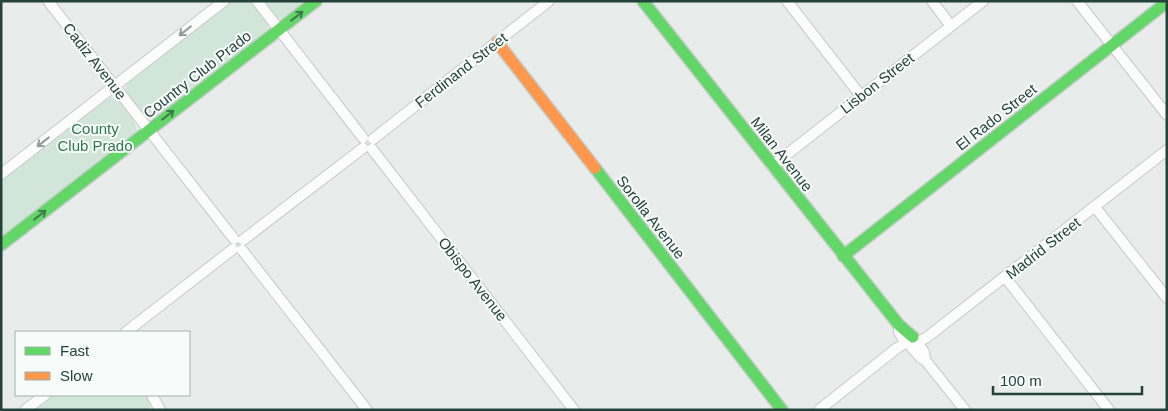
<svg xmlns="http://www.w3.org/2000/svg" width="1168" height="411" font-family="Helvetica,sans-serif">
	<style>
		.green { fill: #d1e6d8 }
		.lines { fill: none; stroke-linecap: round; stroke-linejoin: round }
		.street-casing { stroke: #c5cac8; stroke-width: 12 }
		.fast-casing { stroke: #c3cbc8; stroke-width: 14 }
		.slow-casing { stroke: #c3cbc8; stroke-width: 14 }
		.street { stroke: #fcfcfc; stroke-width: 10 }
		.fast { stroke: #63d668; stroke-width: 11 }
		.slow { stroke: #ff974d; stroke-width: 11 }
		.oneway { stroke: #3d7d4c }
		.oneway2 { stroke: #909f9b }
		.labels { text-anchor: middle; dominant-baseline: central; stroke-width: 4; stroke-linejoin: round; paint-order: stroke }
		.street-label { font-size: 15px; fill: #24423a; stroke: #f7fbf9 }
		.park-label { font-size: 15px; fill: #2d7a4b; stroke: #f7fbf9 }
	</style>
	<rect width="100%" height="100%" fill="#e8edeb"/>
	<!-- green -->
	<path class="green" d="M230,1H250L268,23V29L157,119H150L145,117L126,93V87L130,79Z
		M263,1H307L281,19L276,17Z
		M111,97C122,102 135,119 137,131L1,240V179L104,99Z
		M52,395H147L151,405L148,410H33Z"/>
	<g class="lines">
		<!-- street casing -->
		<g class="street-casing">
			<path id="street" d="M48,1L234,239
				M257,1L363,138
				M787,1L861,96
				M932,1L951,26
				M1077,1L1167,115
				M373,139L549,1
				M372,149L574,410
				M772,166L983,1
				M1,174L224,1
				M1095,207L1167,298
				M243,240L363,148
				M242,250L367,410
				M1005,277L1109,410
				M126,332L233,249
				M912,348L921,358L925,360L965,410
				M925,360L924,352L917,342L926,338L1167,150
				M152,395L160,410
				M25,410L45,395
				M819,410L897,348L906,343L899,332V325"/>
		</g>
		<!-- fast casing -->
		<g class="fast-casing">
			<path id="fast" d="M643,1L899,325L913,337
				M595,168L782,410
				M1,245L316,1
				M843,256L1167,2"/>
		</g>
		<!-- slow casing -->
		<g class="slow-casing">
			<path id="slow" d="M497,42L595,168"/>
		</g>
		<!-- street -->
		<use href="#street" class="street"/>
		<!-- fast -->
		<use href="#fast" class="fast"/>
		<!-- slow -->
		<use href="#slow" class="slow"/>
	</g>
	<!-- one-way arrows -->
	<defs><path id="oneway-shaft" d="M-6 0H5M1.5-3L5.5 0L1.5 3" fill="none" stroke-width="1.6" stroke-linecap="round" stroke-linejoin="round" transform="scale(1.25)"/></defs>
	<g class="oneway">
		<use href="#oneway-shaft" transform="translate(297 16) rotate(-38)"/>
		<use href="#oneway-shaft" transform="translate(168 115) rotate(-38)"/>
		<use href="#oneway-shaft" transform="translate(40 215) rotate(-38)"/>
	</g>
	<g class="oneway2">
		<use href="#oneway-shaft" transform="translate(185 31) rotate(142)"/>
		<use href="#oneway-shaft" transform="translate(43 142) rotate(142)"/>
	</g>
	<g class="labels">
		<!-- street labels -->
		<g class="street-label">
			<text transform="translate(95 61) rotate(52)">Cadiz Avenue</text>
			<text transform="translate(461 70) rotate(-38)">Ferdinand Street</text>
			<text transform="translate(197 74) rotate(-38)">Country Club Prado</text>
			<text transform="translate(877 83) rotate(-38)">Lisbon Street</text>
			<text transform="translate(996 117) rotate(-38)">El Rado Street</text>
			<text transform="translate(782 154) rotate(52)">Milan Avenue</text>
			<text transform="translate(651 217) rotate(52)">Sorolla Avenue</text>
			<text transform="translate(1043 248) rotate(-38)">Madrid Street</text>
			<text transform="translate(473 279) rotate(52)">Obispo Avenue</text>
		</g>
		<!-- park labels -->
		<g class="park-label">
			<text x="95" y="128">County<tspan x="95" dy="17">Club Prado</tspan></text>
		</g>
	</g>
	<!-- border -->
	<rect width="1168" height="411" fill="none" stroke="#24423a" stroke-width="5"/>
	<!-- legend -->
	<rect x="15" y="331" width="175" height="65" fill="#f7fbf9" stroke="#a3b1ad"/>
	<rect x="25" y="347" width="25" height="8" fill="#63d668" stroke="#a3b1ad"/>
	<text x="60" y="356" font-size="15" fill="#24423a">Fast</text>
	<rect x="25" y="372" width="25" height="8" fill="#ff974d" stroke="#a3b1ad"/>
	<text x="60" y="381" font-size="15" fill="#24423a">Slow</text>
	<!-- scale -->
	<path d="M993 386v8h149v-8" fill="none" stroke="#24423a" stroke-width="2.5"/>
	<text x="1000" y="386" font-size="15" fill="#24423a" stroke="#f7fbf9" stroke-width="4" paint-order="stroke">100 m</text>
</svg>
